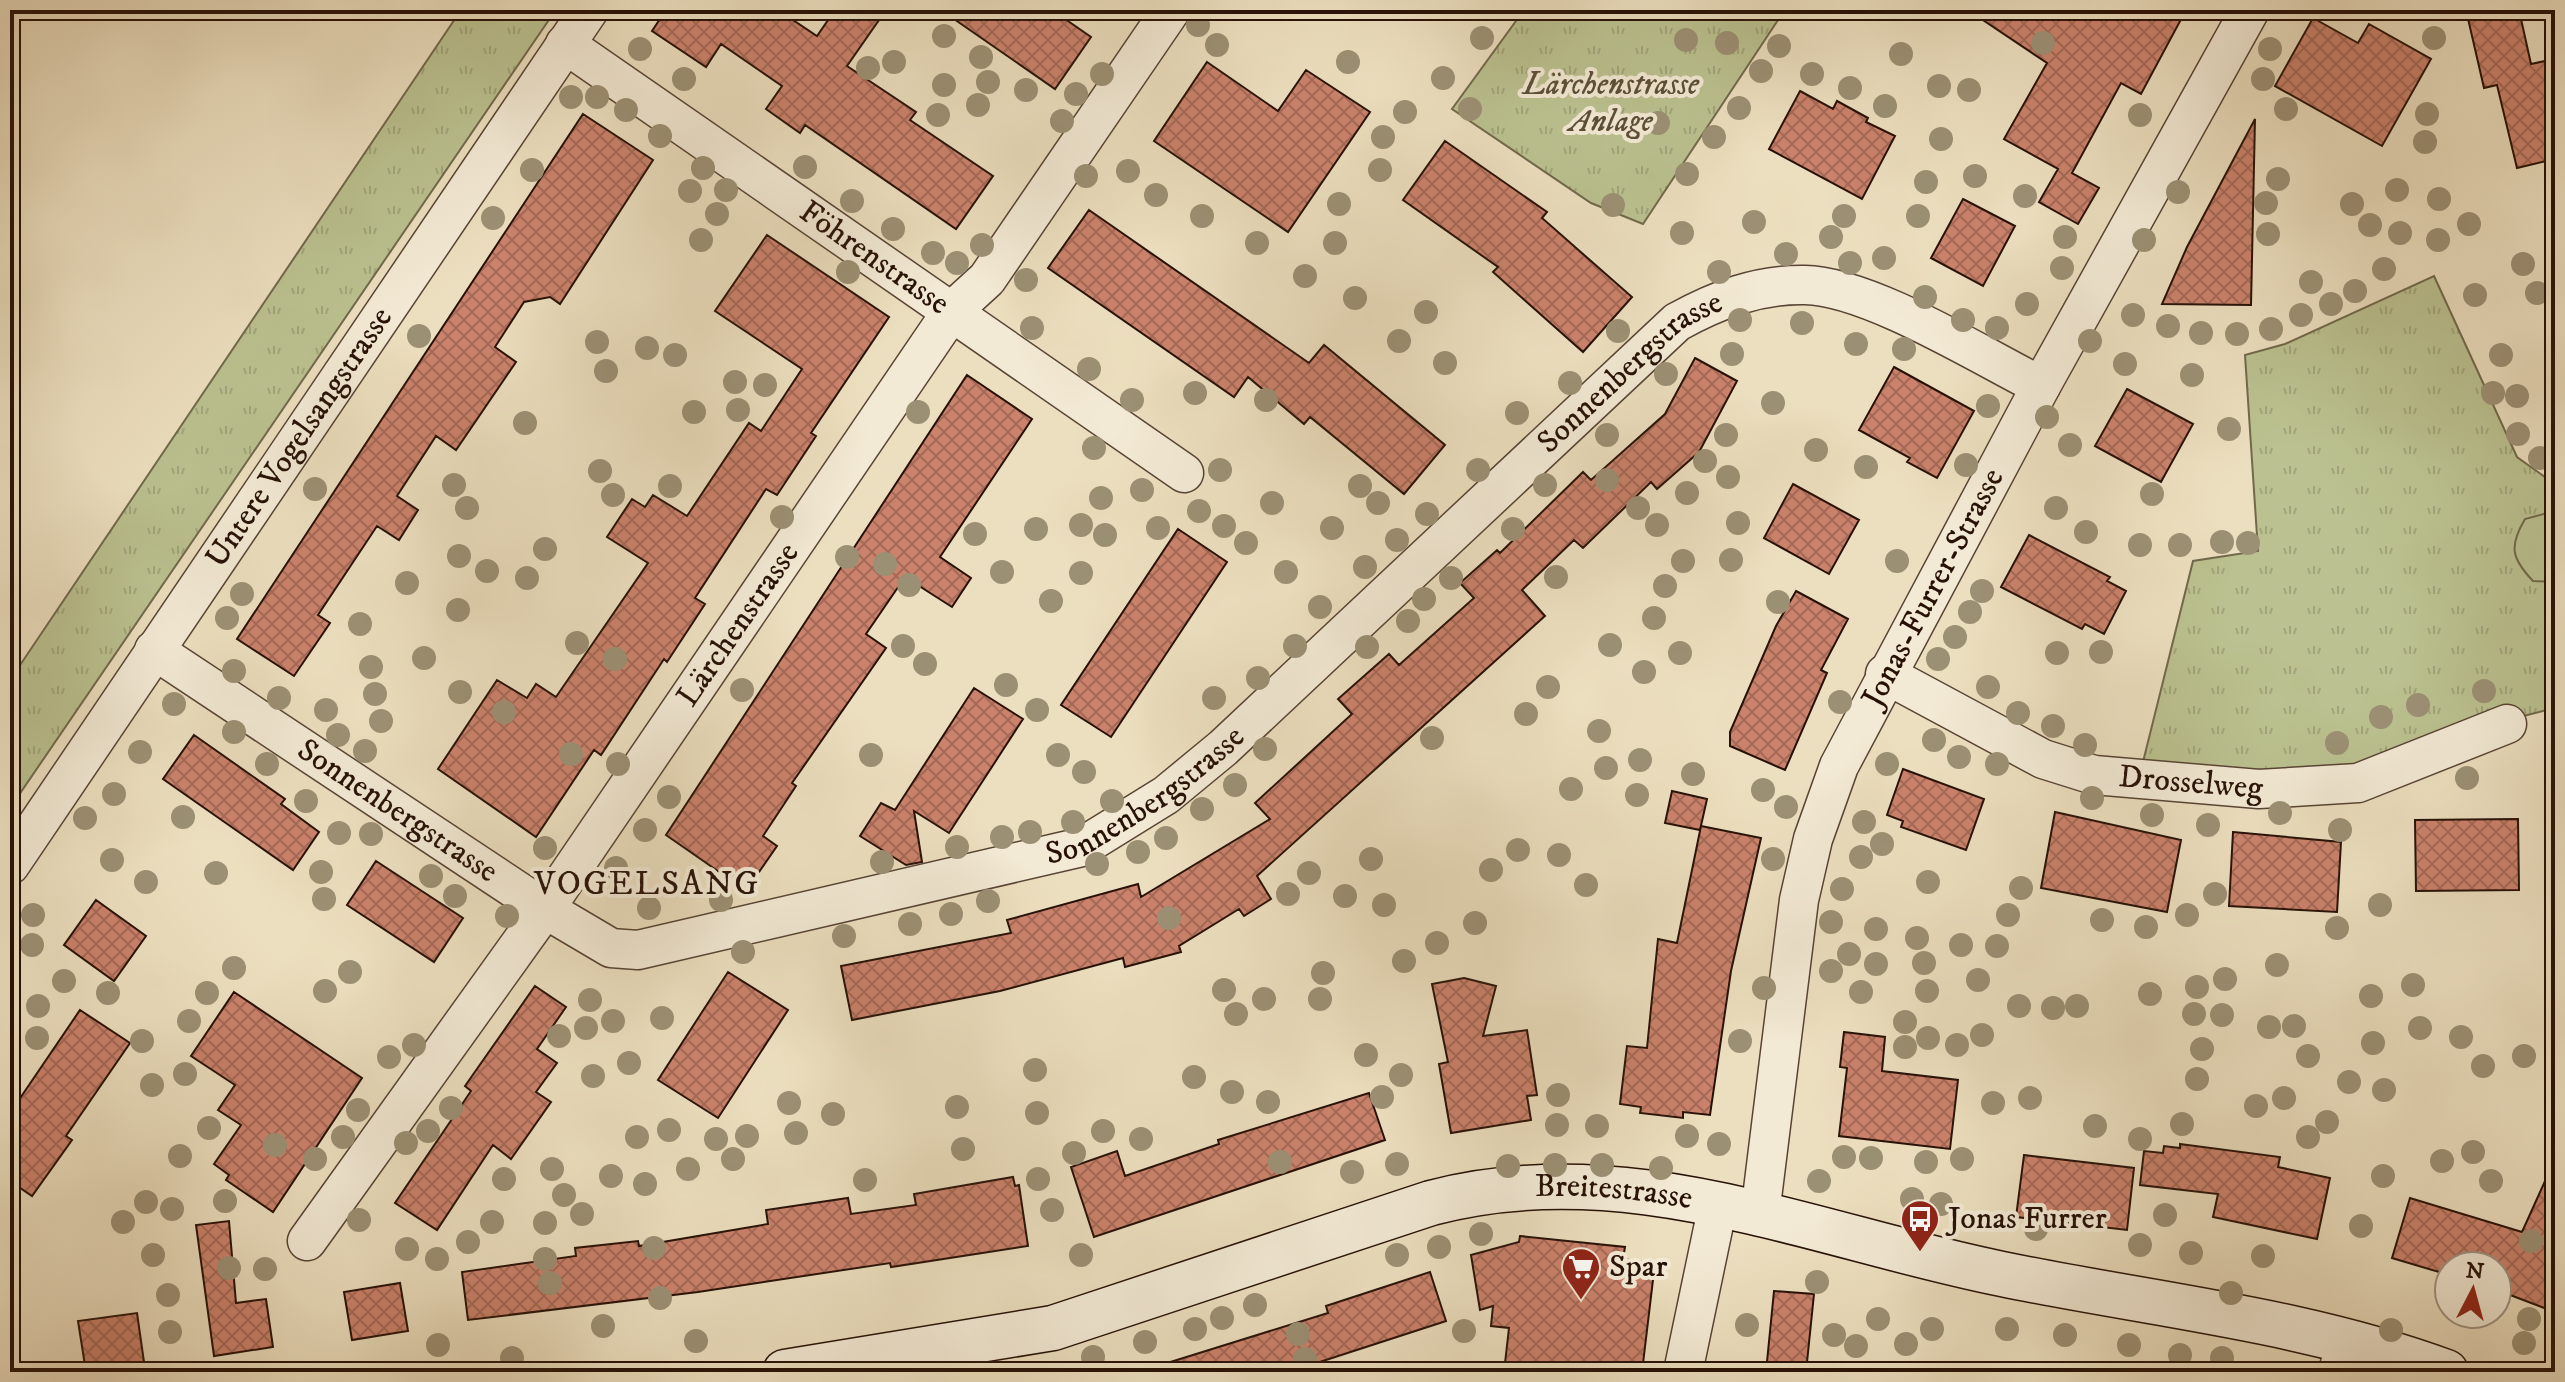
<svg xmlns="http://www.w3.org/2000/svg" width="2565" height="1382" font-family="'IM FELL DW Pica',serif">
	<style>
		.grass { fill: url(#grass-tufts); stroke: #71694c; stroke-width: 2 }
		.pitch { fill: #bbc190; stroke: #71694c; stroke-width: 2 }
		.building { fill: url(#building-cross-hatch); stroke: #271107; stroke-width: 2 }
		.lines { fill: none; stroke-linecap: round; stroke-linejoin: round }
		.minor-casing { stroke: #584435; stroke-width: 41 }
		.secondary-casing { stroke: #271107; stroke-width: 47 }
		.minor { stroke: #f3ead5; stroke-width: 38 }
		.secondary { stroke: #f3ead5; stroke-width: 44 }
		.tree { fill: #9c9074 }
		.labels { text-anchor: middle; dominant-baseline: central; stroke-width: 8; stroke-linejoin: round; paint-order: stroke }
		.park-label { font-size: 32px; font-style: italic; fill: #5b4f37; stroke: #f3ead5 }
		.street-label { font-size: 32px; fill: #271107; stroke: #f3ead5 }
		.poi-label { font-size: 32px; fill: #271107; stroke: #f3ead5; text-anchor: start }
		.neighbourhood-label { font-size: 34px; letter-spacing: 2px; fill: #271107; stroke: #f3ead5 }
	</style>
	<defs>
		<pattern id="grass-tufts" width="24" height="20" patternUnits="userSpaceOnUse" patternTransform="scale(2)"><rect width="24" height="20" fill="#bbc190"/><path d="M3 7l-1-3M5 7V3M7 7l1-3M15 17l-1-3M17 17v-4M19 17l1-3" fill="none" stroke="#a1a57b"/></pattern>
		<pattern id="building-cross-hatch" width="8" height="8" patternUnits="userSpaceOnUse" patternTransform="scale(2)"><rect width="8" height="8" fill="#cb826c"/><path d="M0 0l8 8M0 8l8-8" fill="none" stroke="#a56957"/></pattern>
	</defs>
	<rect width="100%" height="100%" fill="#ecdfbf"/>
	<filter id="stains"><feTurbulence type="fractalNoise" baseFrequency=".0025" numOctaves="4"/><feColorMatrix values="0 0 0 0 .2 0 0 0 0 .09 0 0 0 0 .02 0 0 0 .5 -.17"/></filter>
	<radialGradient id="worn" r=".72"><stop offset=".6" stop-color="#630" stop-opacity="0"/><stop offset="1" stop-color="#630" stop-opacity=".3"/></radialGradient>
	<!-- grass -->
	<path class="grass" d="M461,10L555,11L10,808V680Z
		M1524,10H1764L1778,20L1643,224L1591,203L1452,109Z
		M2434,276L2517,457L2545,477L2555,476V708L2508,720L2358,783L2139,778L2193,561L2258,551L2245,355L2285,344Z"/>
	<!-- pitch -->
	<path class="pitch" d="M2555,511V582L2533,581C2511,558 2509,546 2525,519Z"/>
	<!-- building -->
	<path class="building" d="M666,10H778L817,36L835,10H886L847,66L916,112L910,120L993,176L956,229L805,125L800,133L766,109L782,86L721,44L706,67L652,31Z
		M941,10H1052L1091,37L1055,89Z
		M1968,10H2186L2141,94L2121,83L2072,173L2099,188L2078,224L2039,202L2058,169L2004,139L2047,63Z
		M2466,10H2519L2531,64L2545,61L2555,106V159L2517,168L2497,85L2484,88Z
		M2313,18L2358,43L2369,24L2431,59L2382,146L2275,86Z
		M1207,62L1278,111L1306,70L1370,112L1288,232L1154,141Z
		M1800,91L1833,109L1837,101L1868,118L1866,122L1895,136L1862,199L1769,149Z
		M583,114L653,160L560,304L550,297L524,302L495,347L516,362L456,450L436,436L397,496L418,510L399,540L377,526L318,615L330,623L294,676L237,639Z
		M2255,119L2251,305L2162,304L2187,247Z
		M1445,141L1547,212L1542,218L1632,297L1583,352L1493,272L1498,267L1403,200Z
		M1963,199L2015,226L1983,286L1931,258Z
		M1089,210L1309,363L1324,345L1445,445L1404,494L1310,417L1304,424L1248,377L1234,397L1048,268Z
		M767,235L889,317L811,433L816,436L777,495L766,489L695,598L705,604L667,662L664,659L601,755L594,750L536,837L438,769L497,680L527,698L536,684L556,697L648,563L607,537L632,499L645,507L653,495L687,516L749,423L761,431L802,369L715,311Z
		M1695,358L1737,381L1699,452L1657,489L1651,482L1583,548L1574,540L1522,590L1545,616L1257,876L1271,899L1244,916L1239,909L1179,946L1181,952L1125,967L1123,958L1000,991L852,1020L841,966L1011,933L1007,920L1138,884L1141,897L1270,819L1255,803L1352,714L1338,699L1389,654L1399,665L1474,598L1460,583L1497,550L1500,553L1583,472L1591,480L1665,414Z
		M1894,367L1974,411L1937,478L1907,462L1910,458L1859,430Z
		M967,375L1032,419L940,557L971,578L952,607L905,577L866,634L886,648L792,783L796,786L763,836L777,846L759,872L725,876L666,835Z
		M2127,389L2193,424L2161,482L2095,446Z
		M1793,484L1859,520L1829,574L1764,538Z
		M1178,529L1227,562L1111,737L1061,705Z
		M2029,535L2110,577L2107,581L2126,591L2104,634L2085,624L2082,629L2001,587Z
		M1796,591L1848,619L1821,670L1827,673L1785,770L1730,746V732L1776,626Z
		M974,688L1023,719L949,833L914,811L922,862L906,865L860,836L881,803L895,810Z
		M194,735L285,799L281,804L319,832L293,870L163,779Z
		M1903,769L1984,799L1966,850L1901,827L1903,821L1887,815Z
		M1672,791L1707,799L1700,830L1665,823Z
		M2055,812L2181,840L2167,912L2041,888Z
		M2518,819L2519,890L2416,891L2415,820Z
		M1701,826L1761,838L1731,971L1710,1115L1683,1112V1118L1640,1113L1641,1107L1620,1104L1627,1046L1647,1048L1658,939L1677,943Z
		M2233,832L2341,842L2337,912L2229,906Z
		M376,861L463,918L434,962L347,905Z
		M96,900L146,936L114,981L64,945Z
		M728,972L788,1010L718,1118L658,1080Z
		M1464,978L1496,986L1483,1036L1527,1030L1537,1095L1527,1096L1531,1120L1451,1133L1439,1064L1448,1062L1432,984Z
		M535,986L566,1007L537,1049L557,1063L536,1092L551,1102L511,1159L493,1145L437,1230L395,1203L471,1091L465,1086Z
		M234,992L362,1078L273,1212L226,1180L229,1175L214,1164L241,1125L218,1110L235,1085L191,1056Z
		M80,1010L130,1043L66,1136L72,1140L32,1196L10,1181V1113Z
		M1844,1032L1885,1037L1882,1071L1958,1080L1950,1149L1839,1136L1847,1068L1840,1067Z
		M1369,1093L1385,1140L1094,1237L1071,1167L1117,1151L1125,1176L1219,1144L1218,1140Z
		M2180,1144L2280,1157L2278,1167L2330,1178L2317,1239L2213,1217L2218,1194L2140,1185L2144,1151L2163,1153L2164,1146L2180,1148Z
		M2024,1155L2134,1168L2127,1230L2016,1217Z
		M2555,1159V1312L2497,1290V1266H2449V1275L2392,1258L2410,1198L2522,1232Z
		M1013,1177L1015,1186L1019,1185L1028,1246L891,1267L890,1263L698,1292L468,1320L462,1272L576,1256L575,1248L638,1241L639,1246L768,1224L766,1210L848,1198L851,1214L916,1205L914,1194Z
		M229,1221L236,1303L266,1299L273,1347L214,1356L196,1225Z
		M1520,1236L1625,1247L1623,1259L1655,1263L1642,1372L1575,1368L1574,1372H1504L1509,1328L1491,1326L1493,1306L1480,1310L1471,1255L1519,1242Z
		M1430,1272L1446,1321L1289,1372H1165L1164,1364L1328,1313L1326,1306Z
		M400,1283L408,1331L352,1340L344,1292Z
		M1774,1291L1814,1294L1806,1372H1766Z
		M137,1313L145,1369L86,1372L78,1321Z"/>
	<g class="lines">
		<!-- minor casing -->
		<g class="minor-casing">
			<g id="minor">
				<path id="s1" d="M565,44L1184,473"/>
				<path id="s2" d="M154,650L545,909L611,948L638,950L1082,847L1166,795L1223,748L1677,322C1717,300 1758,284 1805,285C1869,286 1981,356 2041,386"/>
				<path id="s3" d="M1885,674L2043,759L2094,775L2259,789L2358,783L2507,724"/>
				<path id="s4" d="M10,865L589,10"/>
				<path id="s5" d="M1760,1214L1799,900L1813,839L1839,766L2041,386L2250,10"/>
				<path id="s6" d="M307,1241L545,909L952,311L987,279L1171,10"/>
				<path d="M1683,1372L1718,1205"/>
				<path d="M2338,1372L2346,1339"/>
			</g>
		</g>
		<!-- secondary casing -->
		<g class="secondary-casing">
			<g id="secondary">
				<path id="s7" d="M785,1372L1053,1328L1431,1203C1627,1151 1813,1236 2002,1274C2152,1305 2302,1319 2446,1372"/>
			</g>
		</g>
		<!-- minor -->
		<use href="#minor" class="minor"/>
		<!-- secondary -->
		<use href="#secondary" class="secondary"/>
	</g>
	<!-- trees -->
	<g class="tree">
		<circle cx="1198" cy="25" r="12"/>
		<circle cx="944" cy="36" r="12"/>
		<circle cx="1482" cy="38" r="12"/>
		<circle cx="2434" cy="38" r="12"/>
		<circle cx="1686" cy="40" r="12"/>
		<circle cx="1727" cy="43" r="12"/>
		<circle cx="2043" cy="43" r="12"/>
		<circle cx="1217" cy="45" r="12"/>
		<circle cx="1779" cy="46" r="12"/>
		<circle cx="640" cy="49" r="12"/>
		<circle cx="2270" cy="49" r="12"/>
		<circle cx="1901" cy="54" r="12"/>
		<circle cx="981" cy="57" r="12"/>
		<circle cx="894" cy="62" r="12"/>
		<circle cx="1348" cy="62" r="12"/>
		<circle cx="868" cy="68" r="12"/>
		<circle cx="1761" cy="71" r="12"/>
		<circle cx="1102" cy="74" r="12"/>
		<circle cx="1812" cy="74" r="12"/>
		<circle cx="1443" cy="78" r="12"/>
		<circle cx="684" cy="79" r="12"/>
		<circle cx="2263" cy="79" r="12"/>
		<circle cx="988" cy="82" r="12"/>
		<circle cx="944" cy="85" r="12"/>
		<circle cx="1939" cy="86" r="12"/>
		<circle cx="1850" cy="88" r="12"/>
		<circle cx="1026" cy="90" r="12"/>
		<circle cx="1969" cy="90" r="12"/>
		<circle cx="1076" cy="94" r="12"/>
		<circle cx="571" cy="97" r="12"/>
		<circle cx="597" cy="97" r="12"/>
		<circle cx="978" cy="105" r="12"/>
		<circle cx="1885" cy="106" r="12"/>
		<circle cx="1739" cy="108" r="12"/>
		<circle cx="1470" cy="109" r="12"/>
		<circle cx="2286" cy="109" r="12"/>
		<circle cx="626" cy="110" r="12"/>
		<circle cx="1405" cy="112" r="12"/>
		<circle cx="2427" cy="114" r="12"/>
		<circle cx="938" cy="115" r="12"/>
		<circle cx="2140" cy="115" r="12"/>
		<circle cx="1062" cy="121" r="12"/>
		<circle cx="1658" cy="123" r="12"/>
		<circle cx="660" cy="136" r="12"/>
		<circle cx="1383" cy="137" r="12"/>
		<circle cx="1714" cy="137" r="12"/>
		<circle cx="1941" cy="139" r="12"/>
		<circle cx="2425" cy="142" r="12"/>
		<circle cx="805" cy="167" r="12"/>
		<circle cx="703" cy="168" r="12"/>
		<circle cx="532" cy="170" r="12"/>
		<circle cx="1380" cy="170" r="12"/>
		<circle cx="1128" cy="171" r="12"/>
		<circle cx="1687" cy="174" r="12"/>
		<circle cx="1086" cy="176" r="12"/>
		<circle cx="1975" cy="176" r="12"/>
		<circle cx="2278" cy="179" r="12"/>
		<circle cx="1926" cy="182" r="12"/>
		<circle cx="726" cy="190" r="12"/>
		<circle cx="2397" cy="190" r="12"/>
		<circle cx="690" cy="191" r="12"/>
		<circle cx="2178" cy="192" r="12"/>
		<circle cx="1156" cy="195" r="12"/>
		<circle cx="2025" cy="196" r="12"/>
		<circle cx="2439" cy="199" r="12"/>
		<circle cx="852" cy="201" r="12"/>
		<circle cx="2266" cy="203" r="12"/>
		<circle cx="1339" cy="204" r="12"/>
		<circle cx="2352" cy="204" r="12"/>
		<circle cx="1613" cy="205" r="12"/>
		<circle cx="717" cy="214" r="12"/>
		<circle cx="1202" cy="216" r="12"/>
		<circle cx="1844" cy="216" r="12"/>
		<circle cx="1918" cy="216" r="12"/>
		<circle cx="493" cy="218" r="12"/>
		<circle cx="1754" cy="222" r="12"/>
		<circle cx="2469" cy="224" r="12"/>
		<circle cx="2370" cy="225" r="12"/>
		<circle cx="893" cy="229" r="12"/>
		<circle cx="1682" cy="233" r="12"/>
		<circle cx="2400" cy="233" r="12"/>
		<circle cx="2268" cy="234" r="12"/>
		<circle cx="1831" cy="237" r="12"/>
		<circle cx="2065" cy="237" r="12"/>
		<circle cx="701" cy="240" r="12"/>
		<circle cx="2144" cy="240" r="12"/>
		<circle cx="2438" cy="240" r="12"/>
		<circle cx="1257" cy="243" r="12"/>
		<circle cx="1335" cy="243" r="12"/>
		<circle cx="982" cy="245" r="12"/>
		<circle cx="933" cy="253" r="12"/>
		<circle cx="1786" cy="254" r="12"/>
		<circle cx="1884" cy="258" r="12"/>
		<circle cx="957" cy="263" r="12"/>
		<circle cx="1850" cy="263" r="12"/>
		<circle cx="2523" cy="264" r="12"/>
		<circle cx="2062" cy="268" r="12"/>
		<circle cx="2384" cy="269" r="12"/>
		<circle cx="848" cy="272" r="12"/>
		<circle cx="1719" cy="272" r="12"/>
		<circle cx="1305" cy="276" r="12"/>
		<circle cx="1026" cy="280" r="12"/>
		<circle cx="2311" cy="282" r="12"/>
		<circle cx="2355" cy="291" r="12"/>
		<circle cx="2537" cy="293" r="12"/>
		<circle cx="2475" cy="295" r="12"/>
		<circle cx="1925" cy="297" r="12"/>
		<circle cx="1355" cy="298" r="12"/>
		<circle cx="2027" cy="304" r="12"/>
		<circle cx="2331" cy="304" r="12"/>
		<circle cx="1426" cy="312" r="12"/>
		<circle cx="2133" cy="315" r="12"/>
		<circle cx="2301" cy="315" r="12"/>
		<circle cx="1740" cy="320" r="12"/>
		<circle cx="1963" cy="320" r="12"/>
		<circle cx="1802" cy="323" r="12"/>
		<circle cx="2168" cy="326" r="12"/>
		<circle cx="1032" cy="328" r="12"/>
		<circle cx="1997" cy="328" r="12"/>
		<circle cx="2271" cy="329" r="12"/>
		<circle cx="1618" cy="331" r="12"/>
		<circle cx="2201" cy="333" r="12"/>
		<circle cx="2237" cy="334" r="12"/>
		<circle cx="419" cy="336" r="12"/>
		<circle cx="1399" cy="341" r="12"/>
		<circle cx="2090" cy="341" r="12"/>
		<circle cx="597" cy="342" r="12"/>
		<circle cx="1856" cy="344" r="12"/>
		<circle cx="647" cy="348" r="12"/>
		<circle cx="1904" cy="349" r="12"/>
		<circle cx="1732" cy="354" r="12"/>
		<circle cx="675" cy="355" r="12"/>
		<circle cx="2501" cy="355" r="12"/>
		<circle cx="1445" cy="363" r="12"/>
		<circle cx="2125" cy="364" r="12"/>
		<circle cx="1089" cy="369" r="12"/>
		<circle cx="606" cy="371" r="12"/>
		<circle cx="1666" cy="374" r="12"/>
		<circle cx="2192" cy="375" r="12"/>
		<circle cx="735" cy="382" r="12"/>
		<circle cx="1570" cy="383" r="12"/>
		<circle cx="765" cy="385" r="12"/>
		<circle cx="1195" cy="393" r="12"/>
		<circle cx="2493" cy="393" r="12"/>
		<circle cx="2517" cy="396" r="12"/>
		<circle cx="1132" cy="400" r="12"/>
		<circle cx="1266" cy="400" r="12"/>
		<circle cx="1773" cy="403" r="12"/>
		<circle cx="1988" cy="406" r="12"/>
		<circle cx="738" cy="410" r="12"/>
		<circle cx="694" cy="412" r="12"/>
		<circle cx="918" cy="412" r="12"/>
		<circle cx="1517" cy="413" r="12"/>
		<circle cx="2047" cy="417" r="12"/>
		<circle cx="525" cy="423" r="12"/>
		<circle cx="2229" cy="429" r="12"/>
		<circle cx="2518" cy="434" r="12"/>
		<circle cx="1607" cy="435" r="12"/>
		<circle cx="1726" cy="435" r="12"/>
		<circle cx="2070" cy="445" r="12"/>
		<circle cx="1094" cy="448" r="12"/>
		<circle cx="1816" cy="450" r="12"/>
		<circle cx="2540" cy="458" r="12"/>
		<circle cx="1705" cy="461" r="12"/>
		<circle cx="1966" cy="465" r="12"/>
		<circle cx="1866" cy="467" r="12"/>
		<circle cx="1220" cy="470" r="12"/>
		<circle cx="1478" cy="470" r="12"/>
		<circle cx="600" cy="471" r="12"/>
		<circle cx="1728" cy="477" r="12"/>
		<circle cx="1607" cy="480" r="12"/>
		<circle cx="454" cy="485" r="12"/>
		<circle cx="1545" cy="485" r="12"/>
		<circle cx="670" cy="486" r="12"/>
		<circle cx="1360" cy="486" r="12"/>
		<circle cx="315" cy="489" r="12"/>
		<circle cx="1142" cy="490" r="12"/>
		<circle cx="1687" cy="493" r="12"/>
		<circle cx="2152" cy="494" r="12"/>
		<circle cx="613" cy="495" r="12"/>
		<circle cx="1101" cy="498" r="12"/>
		<circle cx="1272" cy="503" r="12"/>
		<circle cx="1378" cy="503" r="12"/>
		<circle cx="467" cy="508" r="12"/>
		<circle cx="1638" cy="508" r="12"/>
		<circle cx="2056" cy="508" r="12"/>
		<circle cx="1199" cy="511" r="12"/>
		<circle cx="1427" cy="514" r="12"/>
		<circle cx="782" cy="517" r="12"/>
		<circle cx="1738" cy="523" r="12"/>
		<circle cx="1081" cy="525" r="12"/>
		<circle cx="1657" cy="525" r="12"/>
		<circle cx="1224" cy="526" r="12"/>
		<circle cx="1158" cy="528" r="12"/>
		<circle cx="1332" cy="528" r="12"/>
		<circle cx="1036" cy="529" r="12"/>
		<circle cx="1513" cy="529" r="12"/>
		<circle cx="2086" cy="532" r="12"/>
		<circle cx="975" cy="534" r="12"/>
		<circle cx="1105" cy="535" r="12"/>
		<circle cx="1397" cy="540" r="12"/>
		<circle cx="2222" cy="542" r="12"/>
		<circle cx="1246" cy="543" r="12"/>
		<circle cx="2248" cy="543" r="12"/>
		<circle cx="2140" cy="545" r="12"/>
		<circle cx="2180" cy="545" r="12"/>
		<circle cx="545" cy="549" r="12"/>
		<circle cx="459" cy="556" r="12"/>
		<circle cx="847" cy="557" r="12"/>
		<circle cx="1731" cy="560" r="12"/>
		<circle cx="1683" cy="561" r="12"/>
		<circle cx="1897" cy="561" r="12"/>
		<circle cx="885" cy="564" r="12"/>
		<circle cx="1365" cy="567" r="12"/>
		<circle cx="487" cy="571" r="12"/>
		<circle cx="1002" cy="572" r="12"/>
		<circle cx="1286" cy="572" r="12"/>
		<circle cx="1081" cy="573" r="12"/>
		<circle cx="1556" cy="577" r="12"/>
		<circle cx="527" cy="578" r="12"/>
		<circle cx="1451" cy="578" r="12"/>
		<circle cx="407" cy="583" r="12"/>
		<circle cx="909" cy="585" r="12"/>
		<circle cx="1665" cy="586" r="12"/>
		<circle cx="1982" cy="591" r="12"/>
		<circle cx="242" cy="594" r="12"/>
		<circle cx="1424" cy="599" r="12"/>
		<circle cx="1051" cy="601" r="12"/>
		<circle cx="1778" cy="602" r="12"/>
		<circle cx="1320" cy="607" r="12"/>
		<circle cx="458" cy="610" r="12"/>
		<circle cx="1970" cy="612" r="12"/>
		<circle cx="227" cy="618" r="12"/>
		<circle cx="1654" cy="618" r="12"/>
		<circle cx="1408" cy="621" r="12"/>
		<circle cx="360" cy="624" r="12"/>
		<circle cx="1955" cy="637" r="12"/>
		<circle cx="577" cy="643" r="12"/>
		<circle cx="1610" cy="645" r="12"/>
		<circle cx="903" cy="646" r="12"/>
		<circle cx="1295" cy="646" r="12"/>
		<circle cx="1367" cy="647" r="12"/>
		<circle cx="2101" cy="652" r="12"/>
		<circle cx="1680" cy="653" r="12"/>
		<circle cx="2057" cy="653" r="12"/>
		<circle cx="424" cy="658" r="12"/>
		<circle cx="615" cy="659" r="12"/>
		<circle cx="1938" cy="659" r="12"/>
		<circle cx="925" cy="664" r="12"/>
		<circle cx="371" cy="667" r="12"/>
		<circle cx="234" cy="671" r="12"/>
		<circle cx="1644" cy="672" r="12"/>
		<circle cx="1258" cy="678" r="12"/>
		<circle cx="1006" cy="685" r="12"/>
		<circle cx="1548" cy="687" r="12"/>
		<circle cx="1988" cy="687" r="12"/>
		<circle cx="742" cy="690" r="12"/>
		<circle cx="2484" cy="691" r="12"/>
		<circle cx="460" cy="692" r="12"/>
		<circle cx="375" cy="694" r="12"/>
		<circle cx="279" cy="698" r="12"/>
		<circle cx="1214" cy="698" r="12"/>
		<circle cx="1840" cy="702" r="12"/>
		<circle cx="174" cy="704" r="12"/>
		<circle cx="2418" cy="705" r="12"/>
		<circle cx="326" cy="710" r="12"/>
		<circle cx="1037" cy="710" r="12"/>
		<circle cx="504" cy="712" r="12"/>
		<circle cx="2018" cy="713" r="12"/>
		<circle cx="1526" cy="714" r="12"/>
		<circle cx="2381" cy="717" r="12"/>
		<circle cx="381" cy="721" r="12"/>
		<circle cx="2053" cy="726" r="12"/>
		<circle cx="1599" cy="731" r="12"/>
		<circle cx="234" cy="732" r="12"/>
		<circle cx="338" cy="735" r="12"/>
		<circle cx="1432" cy="738" r="12"/>
		<circle cx="1934" cy="740" r="12"/>
		<circle cx="2337" cy="743" r="12"/>
		<circle cx="2085" cy="745" r="12"/>
		<circle cx="1265" cy="749" r="12"/>
		<circle cx="365" cy="751" r="12"/>
		<circle cx="140" cy="752" r="12"/>
		<circle cx="571" cy="754" r="12"/>
		<circle cx="871" cy="755" r="12"/>
		<circle cx="1058" cy="755" r="12"/>
		<circle cx="1959" cy="757" r="12"/>
		<circle cx="1640" cy="760" r="12"/>
		<circle cx="267" cy="764" r="12"/>
		<circle cx="618" cy="764" r="12"/>
		<circle cx="1887" cy="764" r="12"/>
		<circle cx="1997" cy="764" r="12"/>
		<circle cx="1606" cy="768" r="12"/>
		<circle cx="1084" cy="772" r="12"/>
		<circle cx="1693" cy="774" r="12"/>
		<circle cx="2467" cy="778" r="12"/>
		<circle cx="1235" cy="785" r="12"/>
		<circle cx="1571" cy="789" r="12"/>
		<circle cx="1763" cy="790" r="12"/>
		<circle cx="114" cy="794" r="12"/>
		<circle cx="1637" cy="795" r="12"/>
		<circle cx="669" cy="797" r="12"/>
		<circle cx="2092" cy="798" r="12"/>
		<circle cx="306" cy="801" r="12"/>
		<circle cx="1112" cy="801" r="12"/>
		<circle cx="1786" cy="807" r="12"/>
		<circle cx="1202" cy="809" r="12"/>
		<circle cx="2280" cy="813" r="12"/>
		<circle cx="2152" cy="815" r="12"/>
		<circle cx="183" cy="817" r="12"/>
		<circle cx="85" cy="818" r="12"/>
		<circle cx="1073" cy="822" r="12"/>
		<circle cx="1864" cy="822" r="12"/>
		<circle cx="2208" cy="825" r="12"/>
		<circle cx="645" cy="830" r="12"/>
		<circle cx="2340" cy="830" r="12"/>
		<circle cx="1030" cy="832" r="12"/>
		<circle cx="339" cy="833" r="12"/>
		<circle cx="371" cy="834" r="12"/>
		<circle cx="1002" cy="837" r="12"/>
		<circle cx="1166" cy="838" r="12"/>
		<circle cx="1882" cy="844" r="12"/>
		<circle cx="957" cy="847" r="12"/>
		<circle cx="545" cy="848" r="12"/>
		<circle cx="1518" cy="850" r="12"/>
		<circle cx="1138" cy="852" r="12"/>
		<circle cx="1559" cy="855" r="12"/>
		<circle cx="1861" cy="857" r="12"/>
		<circle cx="1371" cy="859" r="12"/>
		<circle cx="1773" cy="859" r="12"/>
		<circle cx="112" cy="860" r="12"/>
		<circle cx="882" cy="862" r="12"/>
		<circle cx="1097" cy="864" r="12"/>
		<circle cx="616" cy="868" r="12"/>
		<circle cx="1491" cy="870" r="12"/>
		<circle cx="321" cy="872" r="12"/>
		<circle cx="216" cy="873" r="12"/>
		<circle cx="1309" cy="873" r="12"/>
		<circle cx="431" cy="876" r="12"/>
		<circle cx="146" cy="882" r="12"/>
		<circle cx="1928" cy="882" r="12"/>
		<circle cx="1586" cy="885" r="12"/>
		<circle cx="2021" cy="888" r="12"/>
		<circle cx="1842" cy="889" r="12"/>
		<circle cx="1288" cy="894" r="12"/>
		<circle cx="2215" cy="894" r="12"/>
		<circle cx="455" cy="896" r="12"/>
		<circle cx="1345" cy="896" r="12"/>
		<circle cx="324" cy="899" r="12"/>
		<circle cx="721" cy="900" r="12"/>
		<circle cx="988" cy="901" r="12"/>
		<circle cx="1384" cy="905" r="12"/>
		<circle cx="2380" cy="905" r="12"/>
		<circle cx="649" cy="908" r="12"/>
		<circle cx="951" cy="914" r="12"/>
		<circle cx="33" cy="915" r="12"/>
		<circle cx="2008" cy="915" r="12"/>
		<circle cx="2187" cy="915" r="12"/>
		<circle cx="507" cy="916" r="12"/>
		<circle cx="1169" cy="918" r="12"/>
		<circle cx="2102" cy="920" r="12"/>
		<circle cx="1831" cy="922" r="12"/>
		<circle cx="1475" cy="923" r="12"/>
		<circle cx="910" cy="924" r="12"/>
		<circle cx="2146" cy="927" r="12"/>
		<circle cx="2337" cy="928" r="12"/>
		<circle cx="1876" cy="929" r="12"/>
		<circle cx="844" cy="936" r="12"/>
		<circle cx="1917" cy="938" r="12"/>
		<circle cx="1437" cy="943" r="12"/>
		<circle cx="32" cy="945" r="12"/>
		<circle cx="1961" cy="945" r="12"/>
		<circle cx="1997" cy="946" r="12"/>
		<circle cx="743" cy="952" r="12"/>
		<circle cx="1849" cy="954" r="12"/>
		<circle cx="1404" cy="961" r="12"/>
		<circle cx="1924" cy="963" r="12"/>
		<circle cx="1876" cy="964" r="12"/>
		<circle cx="2277" cy="965" r="12"/>
		<circle cx="234" cy="968" r="12"/>
		<circle cx="1831" cy="971" r="12"/>
		<circle cx="350" cy="972" r="12"/>
		<circle cx="1323" cy="973" r="12"/>
		<circle cx="2225" cy="979" r="12"/>
		<circle cx="1978" cy="980" r="12"/>
		<circle cx="64" cy="981" r="12"/>
		<circle cx="2413" cy="985" r="12"/>
		<circle cx="2197" cy="987" r="12"/>
		<circle cx="1764" cy="988" r="12"/>
		<circle cx="1224" cy="990" r="12"/>
		<circle cx="325" cy="991" r="12"/>
		<circle cx="1927" cy="991" r="12"/>
		<circle cx="1861" cy="992" r="12"/>
		<circle cx="108" cy="993" r="12"/>
		<circle cx="207" cy="993" r="12"/>
		<circle cx="2150" cy="994" r="12"/>
		<circle cx="2371" cy="996" r="12"/>
		<circle cx="1264" cy="999" r="12"/>
		<circle cx="1320" cy="999" r="12"/>
		<circle cx="590" cy="1000" r="12"/>
		<circle cx="38" cy="1006" r="12"/>
		<circle cx="2019" cy="1006" r="12"/>
		<circle cx="2077" cy="1006" r="12"/>
		<circle cx="2053" cy="1008" r="12"/>
		<circle cx="1236" cy="1014" r="12"/>
		<circle cx="2194" cy="1014" r="12"/>
		<circle cx="2222" cy="1015" r="12"/>
		<circle cx="662" cy="1018" r="12"/>
		<circle cx="189" cy="1021" r="12"/>
		<circle cx="613" cy="1021" r="12"/>
		<circle cx="1905" cy="1022" r="12"/>
		<circle cx="2294" cy="1026" r="12"/>
		<circle cx="2269" cy="1027" r="12"/>
		<circle cx="586" cy="1028" r="12"/>
		<circle cx="2420" cy="1028" r="12"/>
		<circle cx="1982" cy="1035" r="12"/>
		<circle cx="559" cy="1036" r="12"/>
		<circle cx="2461" cy="1037" r="12"/>
		<circle cx="37" cy="1038" r="12"/>
		<circle cx="1928" cy="1038" r="12"/>
		<circle cx="142" cy="1041" r="12"/>
		<circle cx="1740" cy="1041" r="12"/>
		<circle cx="2373" cy="1043" r="12"/>
		<circle cx="414" cy="1045" r="12"/>
		<circle cx="1957" cy="1045" r="12"/>
		<circle cx="1905" cy="1047" r="12"/>
		<circle cx="2202" cy="1049" r="12"/>
		<circle cx="1366" cy="1055" r="12"/>
		<circle cx="2308" cy="1056" r="12"/>
		<circle cx="2524" cy="1056" r="12"/>
		<circle cx="389" cy="1057" r="12"/>
		<circle cx="629" cy="1063" r="12"/>
		<circle cx="2483" cy="1066" r="12"/>
		<circle cx="1035" cy="1070" r="12"/>
		<circle cx="185" cy="1074" r="12"/>
		<circle cx="1401" cy="1075" r="12"/>
		<circle cx="593" cy="1076" r="12"/>
		<circle cx="1194" cy="1077" r="12"/>
		<circle cx="2197" cy="1079" r="12"/>
		<circle cx="2349" cy="1082" r="12"/>
		<circle cx="152" cy="1085" r="12"/>
		<circle cx="2384" cy="1090" r="12"/>
		<circle cx="1232" cy="1092" r="12"/>
		<circle cx="1558" cy="1095" r="12"/>
		<circle cx="1382" cy="1097" r="12"/>
		<circle cx="2030" cy="1098" r="12"/>
		<circle cx="2284" cy="1098" r="12"/>
		<circle cx="1268" cy="1102" r="12"/>
		<circle cx="789" cy="1103" r="12"/>
		<circle cx="1993" cy="1103" r="12"/>
		<circle cx="2256" cy="1106" r="12"/>
		<circle cx="957" cy="1107" r="12"/>
		<circle cx="451" cy="1108" r="12"/>
		<circle cx="358" cy="1110" r="12"/>
		<circle cx="1037" cy="1113" r="12"/>
		<circle cx="833" cy="1114" r="12"/>
		<circle cx="2327" cy="1122" r="12"/>
		<circle cx="2182" cy="1124" r="12"/>
		<circle cx="1557" cy="1125" r="12"/>
		<circle cx="1597" cy="1126" r="12"/>
		<circle cx="2095" cy="1126" r="12"/>
		<circle cx="209" cy="1128" r="12"/>
		<circle cx="669" cy="1130" r="12"/>
		<circle cx="428" cy="1131" r="12"/>
		<circle cx="1103" cy="1131" r="12"/>
		<circle cx="796" cy="1133" r="12"/>
		<circle cx="747" cy="1136" r="12"/>
		<circle cx="1687" cy="1136" r="12"/>
		<circle cx="343" cy="1137" r="12"/>
		<circle cx="637" cy="1137" r="12"/>
		<circle cx="2308" cy="1137" r="12"/>
		<circle cx="716" cy="1139" r="12"/>
		<circle cx="1141" cy="1139" r="12"/>
		<circle cx="2140" cy="1139" r="12"/>
		<circle cx="406" cy="1143" r="12"/>
		<circle cx="1719" cy="1144" r="12"/>
		<circle cx="275" cy="1145" r="12"/>
		<circle cx="963" cy="1149" r="12"/>
		<circle cx="2473" cy="1152" r="12"/>
		<circle cx="1074" cy="1153" r="12"/>
		<circle cx="180" cy="1156" r="12"/>
		<circle cx="1844" cy="1157" r="12"/>
		<circle cx="1871" cy="1158" r="12"/>
		<circle cx="315" cy="1159" r="12"/>
		<circle cx="733" cy="1159" r="12"/>
		<circle cx="1962" cy="1159" r="12"/>
		<circle cx="2442" cy="1161" r="12"/>
		<circle cx="1280" cy="1162" r="12"/>
		<circle cx="1926" cy="1162" r="12"/>
		<circle cx="1397" cy="1164" r="12"/>
		<circle cx="1555" cy="1165" r="12"/>
		<circle cx="1602" cy="1165" r="12"/>
		<circle cx="1508" cy="1166" r="12"/>
		<circle cx="1661" cy="1168" r="12"/>
		<circle cx="552" cy="1169" r="12"/>
		<circle cx="688" cy="1169" r="12"/>
		<circle cx="1352" cy="1172" r="12"/>
		<circle cx="611" cy="1176" r="12"/>
		<circle cx="2383" cy="1176" r="12"/>
		<circle cx="504" cy="1179" r="12"/>
		<circle cx="1038" cy="1179" r="12"/>
		<circle cx="865" cy="1180" r="12"/>
		<circle cx="1819" cy="1181" r="12"/>
		<circle cx="2491" cy="1181" r="12"/>
		<circle cx="645" cy="1184" r="12"/>
		<circle cx="564" cy="1195" r="12"/>
		<circle cx="1912" cy="1199" r="12"/>
		<circle cx="225" cy="1201" r="12"/>
		<circle cx="146" cy="1202" r="12"/>
		<circle cx="1941" cy="1204" r="12"/>
		<circle cx="172" cy="1209" r="12"/>
		<circle cx="1052" cy="1210" r="12"/>
		<circle cx="582" cy="1214" r="12"/>
		<circle cx="2165" cy="1215" r="12"/>
		<circle cx="359" cy="1220" r="12"/>
		<circle cx="123" cy="1222" r="12"/>
		<circle cx="492" cy="1222" r="12"/>
		<circle cx="545" cy="1223" r="12"/>
		<circle cx="2361" cy="1226" r="12"/>
		<circle cx="2036" cy="1229" r="12"/>
		<circle cx="1481" cy="1234" r="12"/>
		<circle cx="2531" cy="1241" r="12"/>
		<circle cx="468" cy="1242" r="12"/>
		<circle cx="2140" cy="1245" r="12"/>
		<circle cx="1439" cy="1247" r="12"/>
		<circle cx="654" cy="1248" r="12"/>
		<circle cx="407" cy="1249" r="12"/>
		<circle cx="2191" cy="1253" r="12"/>
		<circle cx="153" cy="1255" r="12"/>
		<circle cx="1081" cy="1255" r="12"/>
		<circle cx="1397" cy="1255" r="12"/>
		<circle cx="2263" cy="1256" r="12"/>
		<circle cx="437" cy="1259" r="12"/>
		<circle cx="545" cy="1259" r="12"/>
		<circle cx="229" cy="1268" r="12"/>
		<circle cx="265" cy="1269" r="12"/>
		<circle cx="1817" cy="1282" r="12"/>
		<circle cx="550" cy="1283" r="12"/>
		<circle cx="2231" cy="1293" r="12"/>
		<circle cx="168" cy="1295" r="12"/>
		<circle cx="660" cy="1298" r="12"/>
		<circle cx="1255" cy="1305" r="12"/>
		<circle cx="1222" cy="1318" r="12"/>
		<circle cx="1878" cy="1319" r="12"/>
		<circle cx="2529" cy="1319" r="12"/>
		<circle cx="1747" cy="1325" r="12"/>
		<circle cx="603" cy="1326" r="12"/>
		<circle cx="1195" cy="1329" r="12"/>
		<circle cx="1932" cy="1329" r="12"/>
		<circle cx="2007" cy="1329" r="12"/>
		<circle cx="2391" cy="1330" r="12"/>
		<circle cx="1464" cy="1331" r="12"/>
		<circle cx="170" cy="1332" r="12"/>
		<circle cx="1298" cy="1334" r="12"/>
		<circle cx="1834" cy="1335" r="12"/>
		<circle cx="2065" cy="1335" r="12"/>
		<circle cx="696" cy="1341" r="12"/>
		<circle cx="1145" cy="1342" r="12"/>
		<circle cx="2524" cy="1343" r="12"/>
		<circle cx="1906" cy="1344" r="12"/>
		<circle cx="438" cy="1345" r="12"/>
		<circle cx="2129" cy="1345" r="12"/>
		<circle cx="1856" cy="1346" r="12"/>
		<circle cx="2180" cy="1355" r="12"/>
		<circle cx="1093" cy="1357" r="12"/>
		<circle cx="512" cy="1358" r="12"/>
		<circle cx="2222" cy="1358" r="12"/>
		<circle cx="1305" cy="1359" r="12"/>
	</g>
	<!-- icons -->
	<defs>
		<g id="bus-pin" transform="scale(2)"><path d="M0 17L-7.5 6A9.5 9.5 0 1 1 7.5 6Z" fill="#8f2418" stroke="#f3ead5"/><path d="M-5-6H5V4H4V6H2V4H-2V6H-4V4H-5ZM-3.5-4V0h7V-4ZM-3.5 1.2v1.5H-2V1.2ZM2 1.2v1.5H3.5V1.2Z" fill="#fff"/></g>
		<g id="supermarket-pin" transform="scale(2)"><path d="M0 17L-7.5 6A9.5 9.5 0 1 1 7.5 6Z" fill="#8f2418" stroke="#f3ead5"/><path d="M-6-5.5h2.5l.6 2H6L4.5 2H-2.5L-4.4-4H-6ZM-1.5 3.2a1.3 1.3 0 1 0 .1 0ZM3 3.2a1.3 1.3 0 1 0 .1 0Z" fill="#fff"/></g>
	</defs>
	<g fill-rule="evenodd">
		<use href="#bus-pin" x="1920" y="1219"/>
		<use href="#supermarket-pin" x="1581" y="1267"/>
	</g>
	<g class="labels">
		<!-- park labels -->
		<g class="park-label">
			<text x="1611" y="85">Lärchenstrasse<tspan x="1611" dy="37">Anlage</tspan></text>
		</g>
		<!-- street labels -->
		<g class="street-label">
			<text stroke="none"><textPath href="#s1" startOffset="376">Föhrenstrasse</textPath></text>
			<text stroke="none"><textPath href="#s2" startOffset="1756">Sonnenbergstrasse</textPath></text>
			<text stroke="none"><textPath href="#s4" startOffset="516">Untere Vogelsangstrasse</textPath></text>
			<text stroke="none"><textPath href="#s5" startOffset="658">Jonas-Furrer-Strasse</textPath></text>
			<text stroke="none"><textPath href="#s6" startOffset="752">Lärchenstrasse</textPath></text>
			<text stroke="none"><textPath href="#s3" startOffset="330">Drosselweg</textPath></text>
			<text stroke="none"><textPath href="#s2" startOffset="1108">Sonnenbergstrasse</textPath></text>
			<text stroke="none"><textPath href="#s2" startOffset="292">Sonnenbergstrasse</textPath></text>
			<text stroke="none"><textPath href="#s7" startOffset="854">Breitestrasse</textPath></text>
		</g>
		<!-- poi labels -->
		<g class="poi-label">
			<text x="1948" y="1219">Jonas Furrer</text>
			<text x="1609" y="1267">Spar</text>
		</g>
		<!-- neighbourhood labels -->
		<g class="neighbourhood-label">
			<text x="647" y="884">VOGELSANG</text>
		</g>
	</g>
	<!-- margin -->
	<rect width="2565" height="1382" fill="none" stroke="#ecdfbf" stroke-width="40"/>
	<rect x="12" y="12" width="2541" height="1358" fill="none" stroke="#271107" stroke-width="4"/>
	<rect x="20" y="20" width="2525" height="1342" fill="none" stroke="#271107" stroke-width="2"/>
	<!-- north arrow -->
	<g transform="translate(2473 1290) rotate(6)"><circle r="38" fill="#f3ead5" stroke="#a19383" stroke-width="2"/>
	<path d="M0-6L14 30L0 20L-14 30Z" fill="#8f2418"/>
	<text y="-12" font-size="22" font-weight="bold" text-anchor="middle" fill="#271107">N</text>
	</g>
	<rect width="100%" height="100%" filter="url(#stains)"/>
	<rect width="100%" height="100%" fill="url(#worn)"/>
</svg>
